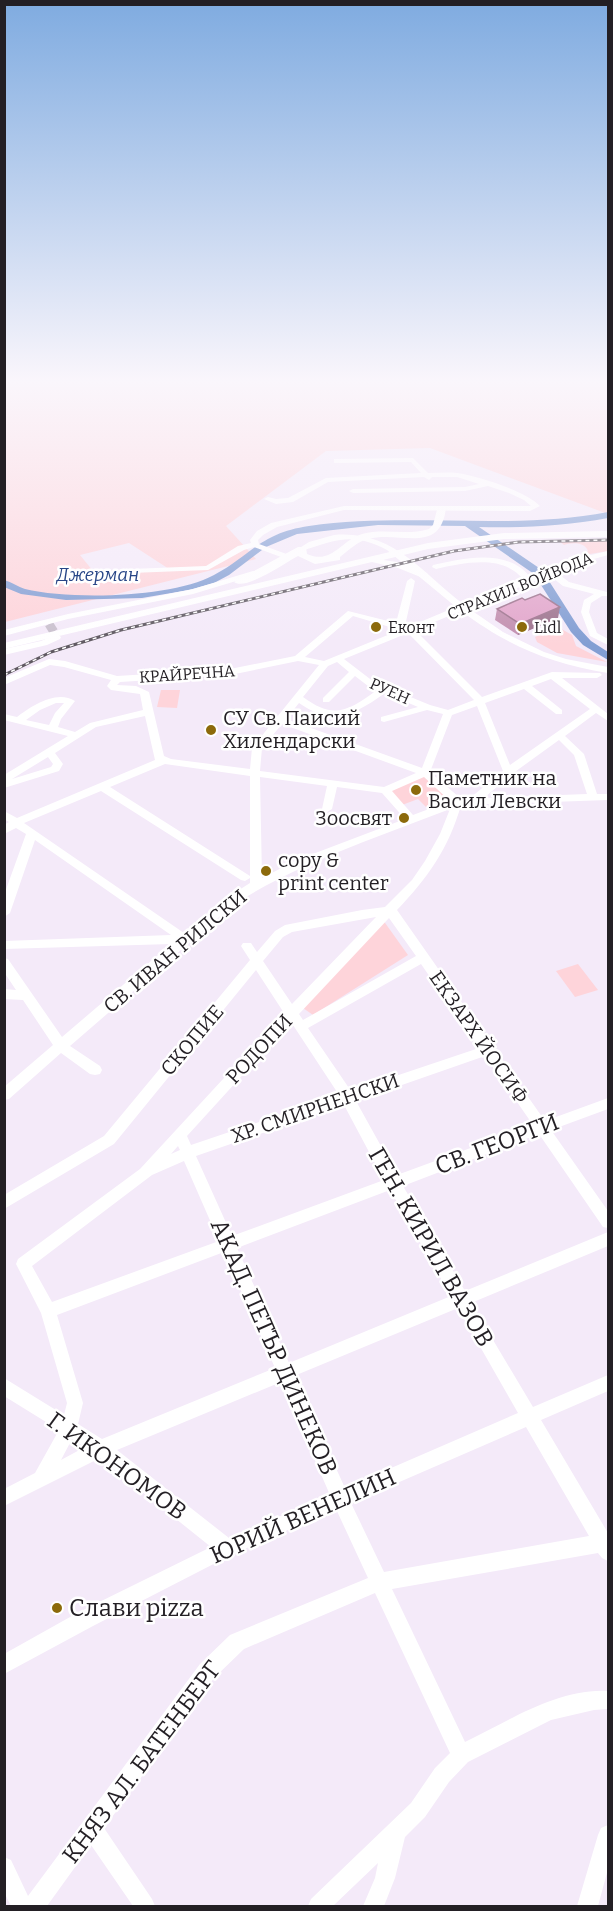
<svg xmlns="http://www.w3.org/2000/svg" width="613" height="1911" font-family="Bitter,serif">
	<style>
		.green { fill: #fed4da; fill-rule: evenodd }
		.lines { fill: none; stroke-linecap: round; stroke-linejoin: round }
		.river { fill: #829ed3; fill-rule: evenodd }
		.minor-tunnel { stroke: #cac1ce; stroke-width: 9; stroke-dasharray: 9 4.5; stroke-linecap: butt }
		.minor { fill: #fff; fill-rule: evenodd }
		.major { fill: #fff; fill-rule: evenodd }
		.rail-casing { stroke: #5f5961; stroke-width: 3 }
		.rail { stroke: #fff; stroke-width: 1.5; stroke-dasharray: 4; stroke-linecap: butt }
		.wall { fill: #c28faf }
		.shaded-wall { fill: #9e748e }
		.building { fill: #e2a6cb; stroke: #9e748e; stroke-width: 1.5 }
		.poi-dot { fill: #8c6a0b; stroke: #fff; stroke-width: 2 }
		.labels { text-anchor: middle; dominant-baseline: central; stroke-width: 5; stroke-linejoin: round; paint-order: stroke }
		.far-street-label { font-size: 16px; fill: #231f24; stroke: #fff }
		.far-poi-label { font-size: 16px; fill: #231f24; stroke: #fff; text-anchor: start }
		.far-water-label { font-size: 18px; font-style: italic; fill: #284687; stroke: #fff }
		.poi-label { font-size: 20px; fill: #231f24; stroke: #fff; text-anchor: start }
		.street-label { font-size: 20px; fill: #231f24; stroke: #fff }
		.near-street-label { font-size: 24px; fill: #231f24; stroke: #fff }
		.near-poi-label { font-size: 24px; fill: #231f24; stroke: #fff; text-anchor: start }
	</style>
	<rect width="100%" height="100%" fill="#f4eaf9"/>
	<!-- green -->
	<path class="green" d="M4,378H608V514L430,448L395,449L326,451L226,526L256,559L5,622ZM129,543L169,569L93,571L80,555Z
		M559,541H608V551L584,555L588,551C585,542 572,542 564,545Z
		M558,627L572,635L576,646L607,662L557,653L537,642L535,637Z
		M161,690H180L177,708L157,707Z
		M424,776L449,797L426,807L418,799L402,805L387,790Z
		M383,920L408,955L313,1015L303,1008Z
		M578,964L598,990L575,997L556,971Z"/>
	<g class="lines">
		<!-- river -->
		<path class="river" d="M608,512V518C565,526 523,528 479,527L542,570L579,628L591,641L608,652V660L583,645L571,632L534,574L465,526L378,525L297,534L266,547L229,575L214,583L189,590L142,598L66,600L21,594L4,587V580C12,582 18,587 25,589C71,600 172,598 214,575C252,555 260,533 309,526C409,512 509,531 608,512Z"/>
		<!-- minor-tunnel -->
		<path class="minor-tunnel" d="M49,624L57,637"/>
		<!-- minor -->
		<path class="minor" d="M413,458L428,473C438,473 448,472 457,473C478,476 526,491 540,506L530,511L344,510L277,527L263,535L258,540L259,544L292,556L293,558L289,560L254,547L244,550L208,570L131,573L70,581L66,578L70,575L131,569L206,566L238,546L251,543L250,540L257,531L271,523L344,506H531L524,500L509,493L488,486L465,491L353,493L349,491L353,489L465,487L479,484L457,477H432L429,480L424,477L328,482L293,502L276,504L264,499L268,497L276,499L288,498L326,478L421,473L411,462L337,463H334V459Z
			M334,535C393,530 420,571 463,604L523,579C502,554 464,563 436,569L432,567L433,565C464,558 507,548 530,577L570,560L608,551V555L576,564L556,572L569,582L607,592V596H602L591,603L589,612L597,633L608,639V645L590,636L581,612L584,600L594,594L563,586L549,575L468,608L503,632L544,652L566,659L608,667V673C549,663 510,647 461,611L415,630L482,697L552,672L600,673L602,675L597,678H562L608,714V721L596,713L565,736L584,754L597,794H608V800L461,805C449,848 427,879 397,910L545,1121L608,1098V1109L551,1130L608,1211V1228L603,1227L539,1134L403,1186L465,1291L608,1232V1246L471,1303L533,1407L608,1375V1391L541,1420L608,1533V1561L602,1558L598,1553L392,1589L465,1742C509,1721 558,1688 608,1691V1709L594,1710L551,1720L468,1762L449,1782L425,1817L405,1837L395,1878L384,1906H363L375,1878L378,1863L333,1906H308L311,1899L411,1803L435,1768L450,1753L375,1593L244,1649L214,1678L104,1828L152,1899L155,1906H133L91,1845L47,1906H11L4,1892V1857L11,1860L28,1896L200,1664L230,1635L368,1578L336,1509L233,1554L93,1626L4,1674V1654L79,1612L211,1547L100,1458L4,1506V1489L35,1473L59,1430L4,1396V1378L64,1415L67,1403L41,1313L16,1264L18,1259L140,1169L284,1013L256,970L114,1144L4,1209V1195L104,1136L250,960L241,946L243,943H251L257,952L275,931L285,925L362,910L385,907L412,880L425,861L440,834L450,809C376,838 300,862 233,905L70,1046L100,1066L102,1070L100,1074L95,1075L90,1074L61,1053L9,1099L4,1100V1087L53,1045L23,1000L4,999V989L16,990L4,972V958L8,959L62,1037L171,944L4,949V941L171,935L35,840L10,913L4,917V895L26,834L16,828L4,834V825L9,822L4,819V811L17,818L155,760L145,716L96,727L55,753L63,764L59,771L4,788V775L68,736L4,720V714L17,717C31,706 57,689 75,701L61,719L58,727L75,732L90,723L143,710L140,694L111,690L107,686L111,680L64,667L50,665L4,685V678L49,659L65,661L117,676L230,669L295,656L348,611L396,623L407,581L411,578L415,581L405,626L408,627L456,607L387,550C353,532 335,540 302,551L298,549L309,542ZM353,616L400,630L324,661L305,657ZM408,633L474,700L448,710L430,705L374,682L344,659ZM298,661L319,665L252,748L250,769L171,759L164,756L149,692L136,686L117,685L120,682L230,675ZM337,662L349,672L323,698V702H329L355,676L368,686L377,690C348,711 334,720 303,697L328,666ZM551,679L590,709L510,765L485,703L524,689L556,714H562V710L532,686ZM385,693L418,707L381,717V721L384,722L427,710L443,714L422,768L286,719L299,703C331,726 355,715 385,693ZM56,703H64L55,713L49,725L26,720L40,710ZM477,706L503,771L470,798H460L430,772L452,715ZM282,724L416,773L384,787L260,771L262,748ZM559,740L574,755L587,794L484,798L512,774ZM48,757L53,764L51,767L12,779ZM165,764L250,776V876L110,787ZM260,777L327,786L322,809L327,812L332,809L337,787L382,793L405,819L297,860L262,878ZM424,777L450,801L413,815L392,791ZM101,791L241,880L245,881L250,878V883L225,899L184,933L24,823ZM376,917L292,1004L263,961L283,937L292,932ZM389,918L416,956L303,1020L299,1014ZM421,964L479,1048L351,1091L308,1028ZM291,1022L339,1095L191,1145L187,1136ZM485,1056L533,1125L397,1175L356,1101ZM344,1105L384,1180L232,1236L196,1156ZM178,1146L180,1150L171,1154ZM184,1161L219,1241L52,1302L32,1266L152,1175ZM390,1190L451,1296L289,1363L237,1248ZM224,1252L275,1368L102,1439L78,1424L83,1403L57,1315ZM458,1308L518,1413L345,1488L294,1376ZM281,1382L330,1495L229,1538L117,1450ZM526,1427L589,1536L384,1572L351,1503ZM72,1439L85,1447L61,1460Z
			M253,571H256V575L193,594L68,619L4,636V630L68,614L193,589Z
			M57,634L61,637L60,639L47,645L4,655V649L41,641Z
			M608,1825V1869L598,1906H577L598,1835L601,1828Z"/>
		<!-- major -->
		<path class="major" d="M438,506L446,508C440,556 400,530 368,539C358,541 349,550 340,557V560L315,564L298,556C285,563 245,591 234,582L298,547H306L307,554C332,565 340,541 362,534C384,528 407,536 429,529L433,525Z
			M608,531V537L504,539L428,549L383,560L404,563L427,573L428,575L423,578L398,568L372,562L4,649V643L428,543L504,533Z"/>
		<!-- rail casing -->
		<g class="rail-casing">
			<path id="rail" d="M4,675L51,652L121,630L454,551L519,542L608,540"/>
		</g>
		<!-- rail -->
		<use href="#rail" class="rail"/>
	</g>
	<!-- wall -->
	<path class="wall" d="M497,609L558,618L518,635L495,620Z"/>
	<!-- shaded-wall -->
	<path class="shaded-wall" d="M560,607L558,618L518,635L520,624Z"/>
	<!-- building -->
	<path class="building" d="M540,594L560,607L520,624L497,609L522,598L525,600Z"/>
	<!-- sky -->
	<linearGradient id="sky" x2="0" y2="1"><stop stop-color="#7fabe0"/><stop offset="0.59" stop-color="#faf6fc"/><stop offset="1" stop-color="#faf6fc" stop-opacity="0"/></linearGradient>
	<rect width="613" height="646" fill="url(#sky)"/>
	<!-- markers -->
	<g class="poi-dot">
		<circle cx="376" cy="627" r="6"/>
		<circle cx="522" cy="627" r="6"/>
		<circle cx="211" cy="730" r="6"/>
		<circle cx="416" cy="790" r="6"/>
		<circle cx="404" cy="818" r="6"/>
		<circle cx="266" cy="871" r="6"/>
		<circle cx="57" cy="1608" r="6"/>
	</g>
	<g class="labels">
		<!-- far-street labels -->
		<g class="far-street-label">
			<text transform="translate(520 586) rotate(-22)">СТРАХИЛ ВОЙВОДА</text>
			<text transform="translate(187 674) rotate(-4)">КРАЙРЕЧНА</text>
			<text transform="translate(390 691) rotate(24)">РУЕН</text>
		</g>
		<!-- far-poi labels -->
		<g class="far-poi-label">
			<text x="388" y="627">Еконт</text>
			<text x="534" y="627">Lidl</text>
		</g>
		<!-- far-water labels -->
		<g class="far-water-label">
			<text x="98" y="575">Джерман</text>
		</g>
		<!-- poi labels -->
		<g class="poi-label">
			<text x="223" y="718">СУ Св. Паисий<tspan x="223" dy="23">Хилендарски</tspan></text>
			<text x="428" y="778">Паметник на<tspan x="428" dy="23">Васил Левски</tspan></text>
			<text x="392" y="818" text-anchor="end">Зоосвят</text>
			<text x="278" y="860">copy &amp;<tspan x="278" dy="23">print center</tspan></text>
		</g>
		<!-- street labels -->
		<g class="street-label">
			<text transform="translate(175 951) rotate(-40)">СВ. ИВАН РИЛСКИ</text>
			<text transform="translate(479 1037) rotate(55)">ЕКЗАРХ ЙОСИФ</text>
			<text transform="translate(192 1040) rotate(-50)">СКОПИЕ</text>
			<text transform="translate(259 1049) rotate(-47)">РОДОПИ</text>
			<text transform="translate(315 1108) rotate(-19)">ХР. СМИРНЕНСКИ</text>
		</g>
		<!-- near-street labels -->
		<g class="near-street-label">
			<text transform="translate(497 1144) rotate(-21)">СВ. ГЕОРГИ</text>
			<text transform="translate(431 1247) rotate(60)">ГЕН. КИРИЛ ВАЗОВ</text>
			<text transform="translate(274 1347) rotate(66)">АКАД. ПЕТЪР ДИНЕКОВ</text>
			<text transform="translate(117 1466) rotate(36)">Г. ИКОНОМОВ</text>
			<text transform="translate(303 1516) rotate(-24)">ЮРИЙ ВЕНЕЛИН</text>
			<text transform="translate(142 1762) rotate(-53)">КНЯЗ АЛ. БАТЕНБЕРГ</text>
		</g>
		<!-- near-poi labels -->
		<g class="near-poi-label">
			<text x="69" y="1608">Слави pizza</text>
		</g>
	</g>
	<!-- border -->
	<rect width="613" height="1911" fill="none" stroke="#231f24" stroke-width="12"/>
</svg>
